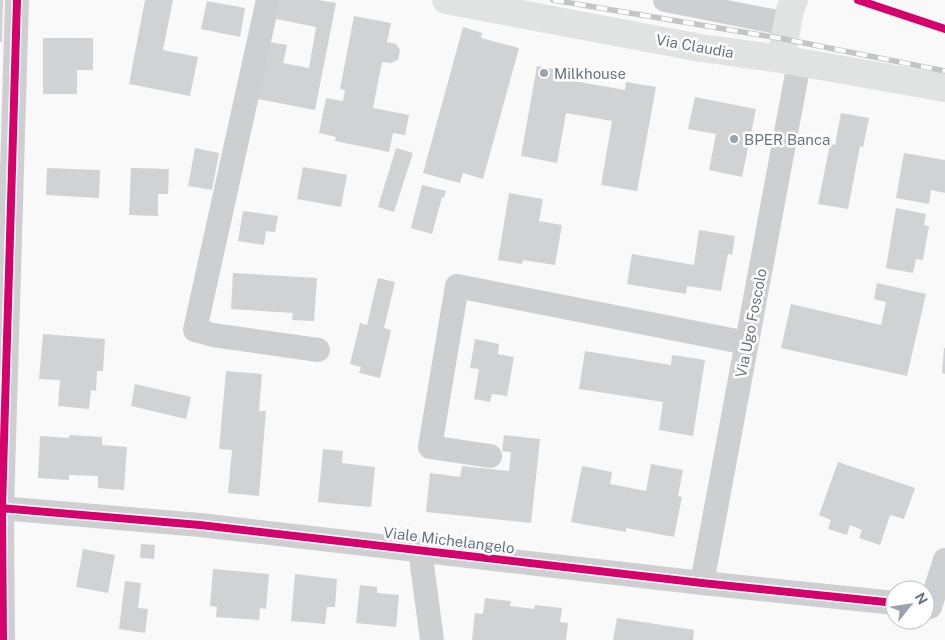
<svg xmlns="http://www.w3.org/2000/svg" width="945" height="640" font-family="'Public Sans',sans-serif">
	<style>
		.building { fill: #d0d2d3 }
		.lines { fill: none; stroke-linecap: round; stroke-linejoin: round }
		.minor { stroke: #cecfd0; stroke-width: 24 }
		.major { stroke: #e1e2e2; stroke-width: 28 }
		.rail-casing { stroke: #c3c5c6; stroke-width: 5.5 }
		.rail { stroke: #fff; stroke-width: 4; stroke-dasharray: 11; stroke-linecap: butt }
		.cycleway-casing { stroke: #fff; stroke-width: 11 }
		.cycleway { stroke: #d6006c; stroke-width: 8 }
		.poi-dot { fill: #99a4ac; stroke: #fff; stroke-width: 2 }
		.labels { text-anchor: middle; dominant-baseline: central; stroke-width: 5; stroke-linejoin: round; paint-order: stroke }
		.street-label { font-size: 15px; fill: #657683; stroke: #fff }
		.poi-label { font-size: 15px; fill: #657683; stroke: #fff; text-anchor: start }
	</style>
	<rect width="100%" height="100%" fill="#f9f9f9"/>
	<!-- building -->
	<path class="building" d="M0,0H3L2,42H0Z
		M145,0H173L163,50L198,57L190,96L129,84Z
		M280,0H318L336,3L315,110L258,99L269,42L287,45L283,63L309,68L316,27L276,19Z
		M207,1L245,8L240,37L201,29Z
		M354,16L391,23L387,42L396,44L400,50L398,60L391,63L382,62L373,108L409,115L405,135L393,133L389,152L335,141L336,137L319,133L326,98L343,101L345,90L340,89Z
		M463,27L482,33L481,38L519,48L483,179L463,173L460,183L423,173Z
		M43,38H93V70H77V94H43Z
		M537,66L564,71L562,79L625,90L626,82L656,87L637,191L601,185L612,121L566,113L557,163L521,156Z
		M695,97L756,109L742,177L709,170L716,134L688,129Z
		M841,113L869,118L863,147L860,146L848,209L818,204L830,144L835,145Z
		M195,148L219,153L212,190L188,186Z
		M396,148L413,153L394,212L378,207Z
		M904,153L945,160V193L931,190L929,204L896,198Z
		M303,167L347,175L341,207L297,199Z
		M47,168L100,170L99,198L46,195Z
		M131,168L169,169L168,194H158V216L129,215Z
		M422,185L446,191L444,198L442,197L432,234L411,228Z
		M509,193L543,199L539,221L562,225L555,265L523,260L522,264L498,260Z
		M896,208L926,214L924,225L929,226L923,260L916,259L913,273L886,268Z
		M243,211L278,216L275,232L266,231L264,245L238,241Z
		M699,230L735,236L732,255L728,254L721,291L687,286L686,294L627,284L632,254L694,265Z
		M233,273L317,278L314,321L292,320L293,313L231,309Z
		M378,278L395,282L384,328L391,330L380,378L359,373L361,367L350,364L360,323L367,325Z
		M877,283L926,294L907,376L781,348L791,304L881,325L886,302L874,299Z
		M43,334L105,339L103,371H97L96,391L91,390L89,409L58,406L60,380L39,379Z
		M475,339L499,344L498,354L514,357L507,396L492,394L490,402L474,399L479,369L470,368Z
		M944,348H945V374L942,373Z
		M585,351L671,365L672,355L705,360L693,436L659,430L663,402L579,389Z
		M226,371L262,374L259,411H266L259,496L228,493L232,450L219,449Z
		M135,384L191,397L186,419L131,406Z
		M70,435L102,437V445L127,447L124,490L98,488V476L69,475V480L38,478L40,436L69,438Z
		M504,435L540,439L531,523L426,512L430,473L460,477L462,466L509,471L511,452L502,451Z
		M323,449L343,451L342,463L375,467L371,507L318,502Z
		M838,462L915,488L904,519L890,515L880,545L859,538L862,530L850,525L847,535L828,529L831,520L819,515Z
		M651,464L683,470L678,496L682,497L674,537L626,528V532L571,522L582,466L612,472L610,484L646,491Z
		M141,544L155,545L154,559L140,558Z
		M83,549L115,555L108,593L76,587Z
		M213,569L269,574L266,609L260,608L259,620L216,617L217,607L210,606Z
		M295,574L337,579L335,607H327L325,624L291,621Z
		M125,581L141,583L138,608L148,609L145,633L119,629Z
		M360,585L377,587V593L399,595L396,627L356,623Z
		M485,598L511,601L510,606L534,609L535,605L562,608L560,622L568,623L566,640H472L475,613L483,614Z
		M617,618L694,630L693,640H613Z"/>
	<g class="lines">
		<!-- minor -->
		<path class="minor" d="M268,0L195,330L213,335L318,350
			M665,0L787,24
			M490,456L430,447L457,286L747,343
			M0,508L200,525L702,583L895,603
			M420,550L432,640
			M702,583L799,63
			M930,607L945,560
			M3,640L2,508L17,0"/>
		<!-- major -->
		<path class="major" d="M446,0L701,48L781,59L945,88
			M781,59L790,10L794,0"/>
		<!-- rail casing -->
		<g class="rail-casing">
			<path id="rail" d="M553,0L784,39L945,71"/>
		</g>
		<!-- rail -->
		<use href="#rail" class="rail"/>
		<!-- cycleway casing -->
		<g class="cycleway-casing">
			<path id="cycleway" d="M858,0L945,29
				M0,508L200,525L702,583L895,603
				M3,640L2,508L17,0"/>
		</g>
		<!-- cycleway -->
		<use href="#cycleway" class="cycleway"/>
	</g>
	<!-- markers -->
	<g class="poi-dot">
		<circle cx="544" cy="73" r="5"/>
		<circle cx="734" cy="139" r="5"/>
	</g>
	<g class="labels">
		<!-- street labels -->
		<g class="street-label">
			<text transform="translate(695 46) rotate(10)">Via Claudia</text>
			<text transform="translate(751 323) rotate(-79)">Via Ugo Foscolo</text>
			<text transform="translate(449 540) rotate(7)">Viale Michelangelo</text>
		</g>
		<!-- poi labels -->
		<g class="poi-label">
			<text x="554" y="73">Milkhouse</text>
			<text x="744" y="139">BPER Banca</text>
		</g>
	</g>
	<!-- north arrow -->
	<g transform="translate(910 605) rotate(60)"><circle r="24" fill="#ffffff" stroke="#c1c8cd"/>
	<path d="M0-4L9 19L0 12L-9 19Z" fill="#99a4ac"/>
	<text y="-8" font-size="14" font-weight="bold" text-anchor="middle" fill="#657683">N</text>
	</g>
</svg>
